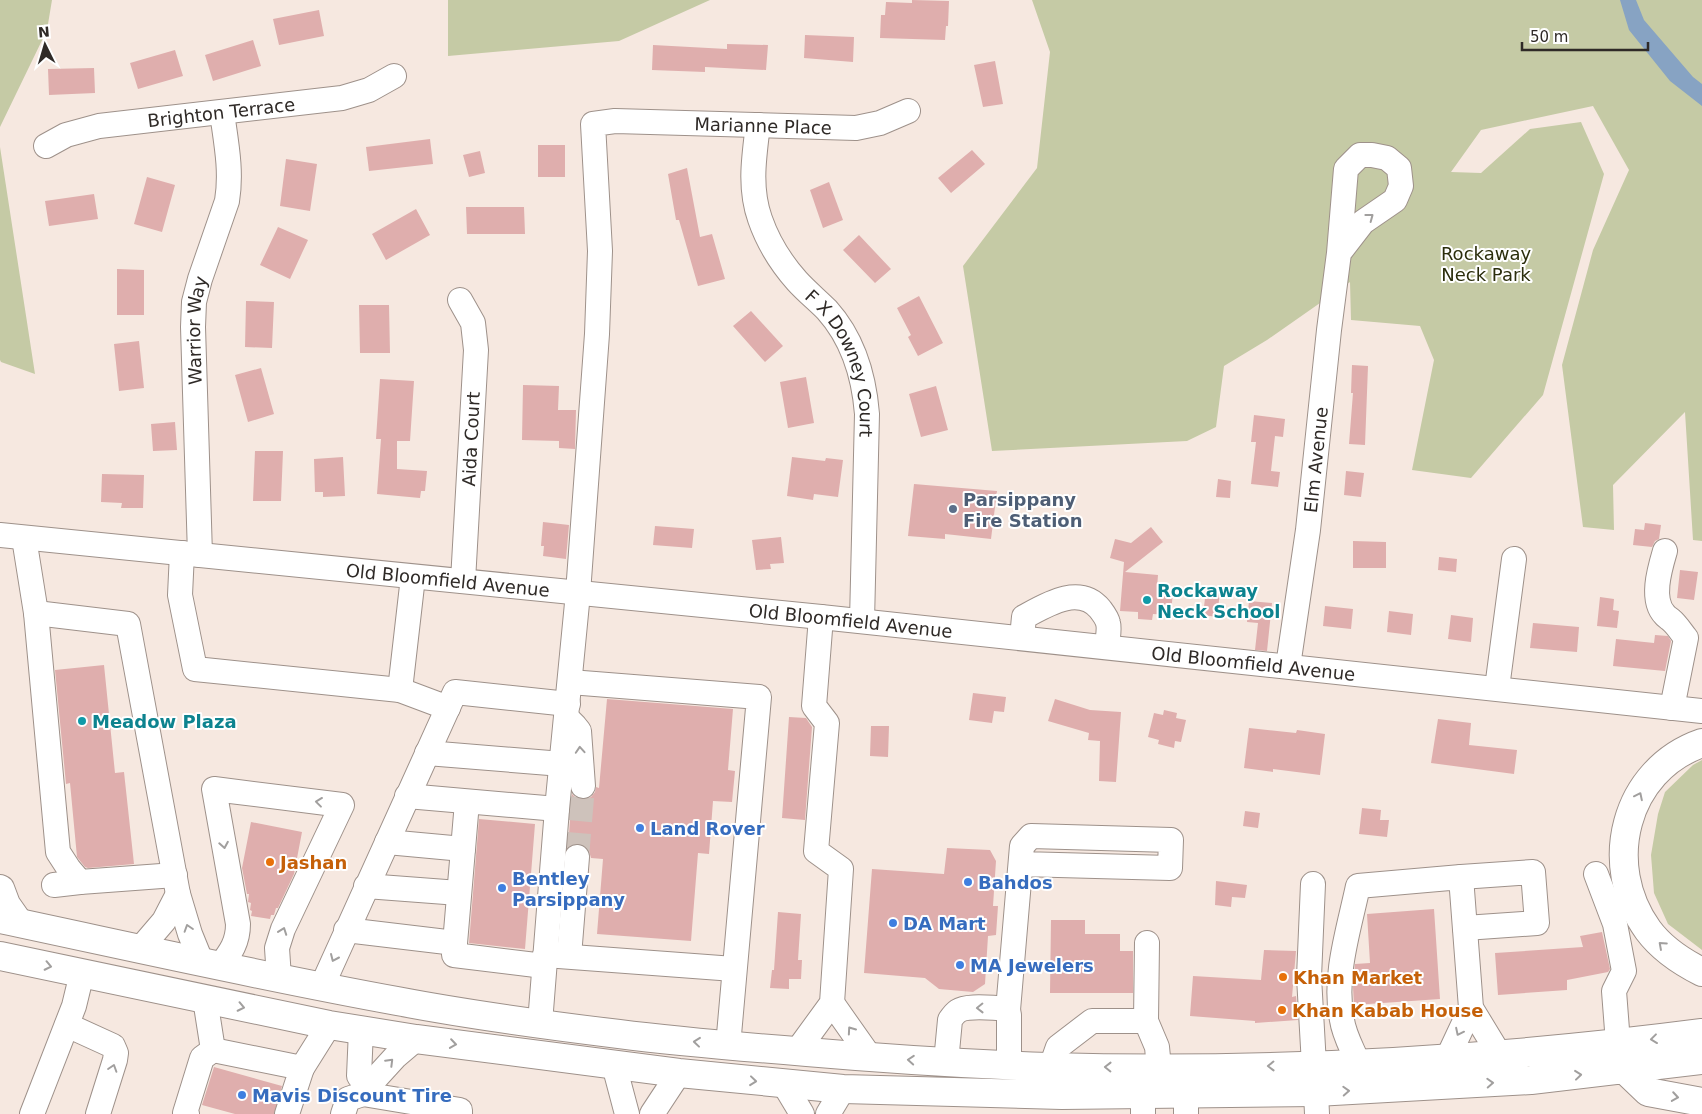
<svg xmlns="http://www.w3.org/2000/svg" width="1702" height="1114" font-family="'DejaVu Sans',sans-serif">
	<style>
		.green { fill: #c5caa5 }
		.water { fill: #87a3c3 }
		.building { fill: #dfaead }
		.lines { fill: none; stroke-linecap: round; stroke-linejoin: round }
		.minor-tunnel { stroke: #cec2bb; stroke-width: 24; stroke-dasharray: 24 12; stroke-linecap: butt }
		.minor-casing { stroke: #9e918a; stroke-width: 26 }
		.highway-casing { stroke: #9e918a; stroke-width: 30 }
		.minor { stroke: #fff; stroke-width: 24 }
		.highway { stroke: #fff; stroke-width: 28 }
		.oneway { stroke: #a19f9e }
		.service-dot { fill: #5c6f8a; stroke: #fff; stroke-width: 2 }
		.culture-dot { fill: #0f9aa8; stroke: #fff; stroke-width: 2 }
		.shop-dot { fill: #3f7fe0; stroke: #fff; stroke-width: 2 }
		.food-dot { fill: #e8710a; stroke: #fff; stroke-width: 2 }
		.labels { text-anchor: middle; dominant-baseline: central; stroke-width: 4; stroke-linejoin: round; paint-order: stroke }
		.street-label { font-size: 18px; fill: #2f2a27; stroke: #fff }
		.park-label { font-size: 18px; fill: #2b2e0c; stroke: #fff }
		.service-label { font-size: 18px; font-weight: bold; fill: #4e5e75; stroke: #fff; text-anchor: start }
		.culture-label { font-size: 18px; font-weight: bold; fill: #0d838f; stroke: #fff; text-anchor: start }
		.shop-label { font-size: 18px; font-weight: bold; fill: #366cbe; stroke: #fff; text-anchor: start }
		.food-label { font-size: 18px; font-weight: bold; fill: #c56008; stroke: #fff; text-anchor: start }
	</style>
	<rect width="100%" height="100%" fill="#f6e8e0"/>
	<!-- green -->
	<path class="green" d="M0,0H52L47,30L0,127Z
		M448,0H710L619,41L448,56Z
		M1032,0H1702V541L1693,540L1685,412L1613,485L1614,530L1583,527L1562,365L1593,250L1629,170L1593,106L1481,130L1451,172L1481,173L1530,129L1581,122L1604,174L1543,395L1471,478L1412,470L1434,360L1420,326L1351,320L1350,282L1267,340L1224,366L1216,427L1187,441L992,451L963,266L1037,168L1050,52Z
		M0,147L35,374L1,362L0,360Z
		M1702,760V950L1668,924L1654,893L1651,855L1658,814L1665,792L1693,765Z"/>
	<!-- water -->
	<path class="water" d="M1620,0H1636L1644,20L1693,77L1702,84V106L1670,81L1629,30Z"/>
	<!-- building -->
	<path class="building" d="M912,0L949,1L948,26H946L945,40L880,38L881,15H885L886,2L912,3Z
		M319,10L324,36L279,45L273,19Z
		M805,35L854,37L853,62L804,58Z
		M253,40L261,66L213,81L205,55Z
		M727,44L768,45L766,70L705,67V72L652,70L653,45L727,49Z
		M175,50L183,76L138,89L130,63Z
		M995,61L1003,104L983,107L974,65Z
		M94,68L95,93L49,95L48,69Z
		M430,139L433,164L369,171L366,147Z
		M538,145H565V177H538Z
		M972,150L985,164L951,193L938,178Z
		M480,151L485,173L469,177L463,155Z
		M286,159L317,164L310,211L280,206Z
		M687,168L700,237L712,234L725,279L698,286L679,220H676L668,174Z
		M147,177L175,185L162,232L134,224Z
		M829,182L843,220L823,228L810,190Z
		M94,194L98,219L49,226L45,201Z
		M466,207H524L525,234H467Z
		M416,209L430,235L386,260L372,234Z
		M278,227L308,240L290,279L260,265Z
		M859,235L891,269L875,283L843,250Z
		M117,269L144,270V315H117Z
		M919,296L943,343L918,356L908,337L911,335L897,308Z
		M246,301L274,302L272,348L245,347Z
		M359,305H389L390,353H360Z
		M751,311L783,346L765,362L733,326Z
		M139,341L144,388L119,391L114,344Z
		M1352,365L1368,366L1365,445L1349,444L1353,393H1351Z
		M261,368L274,414L248,422L235,375Z
		M806,377L814,423L788,428L780,382Z
		M380,379L414,381L410,441H397V469L427,471L425,491H421L420,498L377,494L381,439H376Z
		M523,385L559,386L558,410H576L575,449L559,448V441L522,440Z
		M936,386L948,430L921,437L909,394Z
		M1254,415L1285,419L1283,437L1275,436L1271,471L1280,472L1278,487L1251,484L1256,442H1251Z
		M175,422L177,450L153,451L151,424Z
		M255,451H283L281,501H253Z
		M343,457L345,496L323,497V492H315L314,459Z
		M792,457L825,461L826,458L843,460L838,497L814,494L813,500L787,496Z
		M1346,471L1364,473L1361,497L1344,495Z
		M102,474L144,475L143,508H121L122,503L101,502Z
		M1218,479L1231,481L1230,498L1216,497Z
		M914,484L997,491L991,539L945,534V539L908,536Z
		M543,522L569,525L566,559L543,556L544,546H541Z
		M1645,523L1661,525L1659,539L1655,541L1652,547L1633,545L1635,529L1644,530Z
		M655,526L694,529L692,548L653,545Z
		M1151,527L1163,542L1125,572L1158,575L1157,588L1173,590L1171,615L1153,614L1152,620L1138,619V612L1120,611L1124,562L1110,558L1115,539L1131,543Z
		M781,537L784,563L770,564L771,569L756,570L752,540Z
		M1353,541L1386,542V568H1353Z
		M1439,557L1457,559L1456,572L1438,570Z
		M1680,570L1698,572L1694,600L1677,598Z
		M1206,590L1220,592L1217,617L1203,615Z
		M1600,597L1614,599L1613,610L1619,611L1617,628L1597,626Z
		M1249,601L1272,603L1267,651L1255,650L1258,623L1247,622Z
		M1325,606L1353,609L1351,629L1323,626Z
		M1389,611L1413,614L1411,635L1387,632Z
		M1451,615L1473,618L1471,642L1448,639Z
		M1533,623L1579,627L1577,652L1530,648Z
		M1655,635L1668,636L1671,641L1665,671L1613,666L1616,639L1654,643Z
		M104,665L115,773L124,772L134,864L88,868L85,867L77,857L70,783L66,784L55,670Z
		M973,693L1006,697L1004,712L994,711L992,723L969,720Z
		M607,699L733,709L728,770L735,771L732,802L713,801L709,854L698,853L691,941L597,934L603,859L591,858L589,851L585,846L579,843L572,844L568,847L572,794L577,799L584,800L591,797L595,792L596,787L599,788Z
		M1055,699L1090,710L1121,712L1116,782L1099,781L1100,741L1088,740L1089,733L1048,721Z
		M1164,710L1177,713L1176,718L1186,720L1181,742L1175,741L1174,748L1158,744L1159,740L1148,737L1154,713L1163,715Z
		M789,717L806,718L812,727L805,820L782,818Z
		M1438,719L1471,723L1469,745L1517,750L1514,774L1431,763Z
		M871,726H889L888,757L870,756Z
		M1249,728L1296,733L1297,730L1325,734L1320,775L1273,769V772L1244,768Z
		M1362,808L1381,810L1380,820H1389L1387,837L1359,834Z
		M1245,811L1260,813L1258,828L1243,826Z
		M479,819L535,824L525,949L469,943Z
		M251,822L302,832L294,874L278,908H276L274,915H271L270,919L251,916L252,911L250,910L251,903L248,902L249,894H247L242,868Z
		M947,848L990,850L996,861L993,906H998L996,935L988,936L985,984L973,992L939,989L925,978L864,973L872,869L944,874Z
		M1216,881L1247,885L1245,898L1232,897L1231,907L1215,905Z
		M1434,909L1440,999L1354,1005L1353,987L1355,964L1370,963L1367,914Z
		M778,912L801,914L798,960H802L801,979H789V989L770,988L772,970H774Z
		M1051,920H1085V934H1120V951H1133V993H1050Z
		M1602,932L1610,969L1608,972L1567,980V990L1498,995L1495,953L1583,947L1580,936Z
		M1264,950L1296,951L1292,997L1296,996L1298,1020L1255,1023V1021L1190,1016L1193,976L1261,980Z
		M214,1067L282,1086L274,1114H235L202,1105Z"/>
	<g class="lines">
		<!-- minor-tunnel -->
		<path class="minor-tunnel" d="M577,857L583,786"/>
		<!-- minor casing -->
		<g class="minor-casing">
			<g id="minor">
				<path id="s1" d="M758,125C754,157 749,188 760,219C768,242 781,263 797,281C806,291 817,300 827,310C853,339 864,376 867,414L862,621"/>
				<path id="s2" d="M46,146L66,135L99,126L342,98L369,90L394,76"/>
				<path d="M460,300L473,323L476,350L463,581"/>
				<path id="s3" d="M0,535L821,617L1702,711"/>
				<path d="M24,538L36,613L58,852L69,869L80,882L175,875"/>
				<path d="M1665,551C1660,568 1650,600 1665,615C1666,617 1669,618 1671,620C1677,625 1681,632 1686,638L1672,708"/>
				<path d="M182,553L180,595L195,669L400,690L448,708"/>
				<path id="s4" d="M200,555L193,327L194,302L200,279L227,201C232,171 226,142 222,113"/>
				<path d="M36,613L128,624L178,894L190,934L201,961"/>
				<path d="M1022,638L1024,617C1046,605 1079,584 1100,609C1103,613 1107,618 1108,623C1110,630 1107,640 1107,647"/>
				<path id="s5" d="M1288,666L1308,530L1329,330L1339,253L1346,169L1360,155H1372L1387,158L1399,168L1401,186L1395,200L1363,222L1339,253"/>
				<path d="M570,682L759,697L728,1046"/>
				<path d="M1497,688L1514,559"/>
				<path d="M400,690L413,577"/>
				<path d="M567,718L575,726L579,731L583,786"/>
				<path d="M427,753L562,764"/>
				<path d="M407,796L557,809"/>
				<path d="M467,802L454,955L544,966"/>
				<path d="M387,842L463,849"/>
				<path d="M1596,874L1615,924L1624,971L1614,991L1618,1043"/>
				<path d="M1461,877L1533,872L1537,923L1465,928"/>
				<path d="M1313,884L1309,977L1314,1065"/>
				<path d="M54,885L80,882"/>
				<path d="M366,886L459,893"/>
				<path d="M0,887L2,888L8,904L22,924"/>
				<path d="M346,930L455,943"/>
				<path d="M140,949L164,921L178,894"/>
				<path d="M545,955L734,969"/>
				<path d="M569,956L577,857"/>
				<path d="M220,966C231,952 238,942 238,924L214,789L342,805L283,929L277,948L279,978"/>
				<path d="M322,986L455,692L568,704"/>
				<path d="M205,999L213,1050"/>
				<path d="M832,1003L870,1057"/>
				<path d="M1008,1010L1022,846L1031,836L1171,840L1170,868L1021,864"/>
				<path d="M1146,1021L1147,943"/>
				<path id="s6" d="M540,1023L557,809L578,593L597,334L600,251L593,124L615,121L856,128L880,123L908,111"/>
				<path d="M67,1025L113,1046L116,1053L115,1060L98,1114"/>
				<path d="M213,1050L302,1068L287,1114"/>
				<path d="M797,1051L832,1003L841,869L816,851L827,723L814,706L821,617"/>
				<path d="M1448,1057L1471,1008"/>
				<path d="M946,1062L950,1020C952,1017 955,1013 958,1011C967,1005 991,1008 1003,1008L1008,1010L1009,1015V1065"/>
				<path d="M1358,1063C1353,1050 1344,1035 1342,1020C1333,976 1349,929 1358,886L1461,877L1471,1008L1499,1054"/>
				<path d="M614,1065L627,1114"/>
				<path d="M1051,1067L1058,1047L1092,1021H1146L1157,1047L1159,1068"/>
				<path d="M302,1068L329,1025"/>
				<path d="M365,1084L375,1079L396,1056L416,1039"/>
				<path d="M784,1084L802,1114"/>
				<path d="M1316,1092L1317,1114"/>
				<path d="M363,1094L460,1110V1114"/>
				<path d="M1186,1095V1114"/>
				<path d="M32,1114L74,1006L82,973"/>
				<path d="M187,1114L185,1113L202,1058L213,1050"/>
				<path d="M343,1114L348,1099L363,1094L365,1084L359,1076L361,1030"/>
				<path d="M652,1114L679,1073"/>
				<path d="M828,1114L843,1089"/>
				<path d="M1143,1114V1095"/>
			</g>
		</g>
		<!-- highway casing -->
		<g class="highway-casing">
			<path id="highway" d="M1702,743C1624,770 1601,865 1648,930C1662,949 1682,962 1702,972
				M0,919C132,947 264,977 397,1001C470,1015 545,1025 619,1034C681,1042 744,1047 807,1052C888,1059 968,1064 1048,1067C1266,1073 1486,1061 1702,1033
				M0,956L329,1025L416,1039L679,1073L843,1089L1062,1095L1316,1092L1531,1080L1702,1060
				M1625,1070L1648,1092L1702,1102"/>
		</g>
		<!-- minor -->
		<use href="#minor" class="minor"/>
		<!-- highway -->
		<use href="#highway" class="highway"/>
	</g>
	<!-- one-way arrows -->
	<defs><path id="oneway-chevron" d="M-2-3.5L2.5 0L-2 3.5" fill="none" stroke-width="1.6" stroke-linecap="round" stroke-linejoin="round" transform="scale(1.25)"/></defs>
	<g class="oneway">
		<use href="#oneway-chevron" transform="translate(1370 217) rotate(-37)"/>
		<use href="#oneway-chevron" transform="translate(580 750) rotate(-94)"/>
		<use href="#oneway-chevron" transform="translate(1639 796) rotate(-64)"/>
		<use href="#oneway-chevron" transform="translate(319 802) rotate(-173)"/>
		<use href="#oneway-chevron" transform="translate(224 845) rotate(80)"/>
		<use href="#oneway-chevron" transform="translate(188 928) rotate(-108)"/>
		<use href="#oneway-chevron" transform="translate(283 931) rotate(-70)"/>
		<use href="#oneway-chevron" transform="translate(1662 945) rotate(-138)"/>
		<use href="#oneway-chevron" transform="translate(334 958) rotate(114)"/>
		<use href="#oneway-chevron" transform="translate(48 966) rotate(12)"/>
		<use href="#oneway-chevron" transform="translate(241 1007) rotate(12)"/>
		<use href="#oneway-chevron" transform="translate(980 1008) rotate(179)"/>
		<use href="#oneway-chevron" transform="translate(851 1030) rotate(-125)"/>
		<use href="#oneway-chevron" transform="translate(1459 1032) rotate(116)"/>
		<use href="#oneway-chevron" transform="translate(1654 1039) rotate(173)"/>
		<use href="#oneway-chevron" transform="translate(697 1042) rotate(-174)"/>
		<use href="#oneway-chevron" transform="translate(453 1044) rotate(8)"/>
		<use href="#oneway-chevron" transform="translate(911 1060) rotate(-176)"/>
		<use href="#oneway-chevron" transform="translate(390 1062) rotate(-45)"/>
		<use href="#oneway-chevron" transform="translate(1271 1066) rotate(179)"/>
		<use href="#oneway-chevron" transform="translate(1108 1067) rotate(-179)"/>
		<use href="#oneway-chevron" transform="translate(113 1068) rotate(-72)"/>
		<use href="#oneway-chevron" transform="translate(1578 1075) rotate(-6)"/>
		<use href="#oneway-chevron" transform="translate(753 1081) rotate(6)"/>
		<use href="#oneway-chevron" transform="translate(1490 1083) rotate(-3)"/>
		<use href="#oneway-chevron" transform="translate(1346 1091) rotate(-3)"/>
		<use href="#oneway-chevron" transform="translate(1675 1097) rotate(9)"/>
	</g>
	<!-- markers -->
	<circle class="service-dot" cx="953" cy="509" r="5"/>
	<g class="culture-dot">
		<circle cx="1147" cy="600" r="5"/>
		<circle cx="82" cy="721" r="5"/>
	</g>
	<g class="shop-dot">
		<circle cx="640" cy="828" r="5"/>
		<circle cx="968" cy="882" r="5"/>
		<circle cx="502" cy="888" r="5"/>
		<circle cx="893" cy="923" r="5"/>
		<circle cx="960" cy="965" r="5"/>
		<circle cx="242" cy="1095" r="5"/>
	</g>
	<g class="food-dot">
		<circle cx="270" cy="862" r="5"/>
		<circle cx="1283" cy="977" r="5"/>
		<circle cx="1282" cy="1010" r="5"/>
	</g>
	<g class="labels">
		<!-- street labels -->
		<g class="street-label">
			<text stroke="none"><textPath href="#s2" startOffset="180">Brighton Terrace</textPath></text>
			<text stroke="none"><textPath href="#s6" startOffset="1072">Marianne Place</textPath></text>
			<text stroke="none"><textPath href="#s4" startOffset="225">Warrior Way</textPath></text>
			<text stroke="none"><textPath href="#s1" startOffset="265">F X Downey Court</textPath></text>
			<text transform="translate(471 439) rotate(-87)">Aida Court</text>
			<text stroke="none"><textPath href="#s5" startOffset="208">Elm Avenue</textPath></text>
			<text stroke="none"><textPath href="#s3" startOffset="450">Old Bloomfield Avenue</textPath></text>
			<text stroke="none"><textPath href="#s3" startOffset="855">Old Bloomfield Avenue</textPath></text>
			<text stroke="none"><textPath href="#s3" startOffset="1260">Old Bloomfield Avenue</textPath></text>
		</g>
		<!-- park labels -->
		<g class="park-label">
			<text x="1486" y="253">Rockaway<tspan x="1486" dy="21">Neck Park</tspan></text>
		</g>
		<!-- service labels -->
		<g class="service-label">
			<text x="963" y="499">Parsippany<tspan x="963" dy="21">Fire Station</tspan></text>
		</g>
		<!-- culture labels -->
		<g class="culture-label">
			<text x="1157" y="590">Rockaway<tspan x="1157" dy="21">Neck School</tspan></text>
			<text x="92" y="721">Meadow Plaza</text>
		</g>
		<!-- shop labels -->
		<g class="shop-label">
			<text x="650" y="828">Land Rover</text>
			<text x="512" y="878">Bentley<tspan x="512" dy="21">Parsippany</tspan></text>
			<text x="978" y="882">Bahdos</text>
			<text x="903" y="923">DA Mart</text>
			<text x="970" y="965">MA Jewelers</text>
			<text x="252" y="1095">Mavis Discount Tire</text>
		</g>
		<!-- food labels -->
		<g class="food-label">
			<text x="280" y="862">Jashan</text>
			<text x="1293" y="977">Khan Market</text>
			<text x="1292" y="1010">Khan Kabab House</text>
		</g>
	</g>
	<!-- north arrow -->
	<g transform="translate(45 45) rotate(355)" stroke="#ffffff" stroke-width="4" paint-order="stroke">
	<path d="M0-4L9 19L0 12L-9 19Z" fill="#2f2a27"/>
	<text y="-8" font-size="14" font-weight="bold" text-anchor="middle" fill="#2f2a27">N</text>
	</g>
	<!-- scale -->
	<path d="M1522 42v8h126v-8" fill="none" stroke="#2f2a27" stroke-width="2.5"/>
	<text x="1530" y="42" font-size="15" fill="#2f2a27" stroke="#ffffff" stroke-width="4" paint-order="stroke">50 m</text>
</svg>
